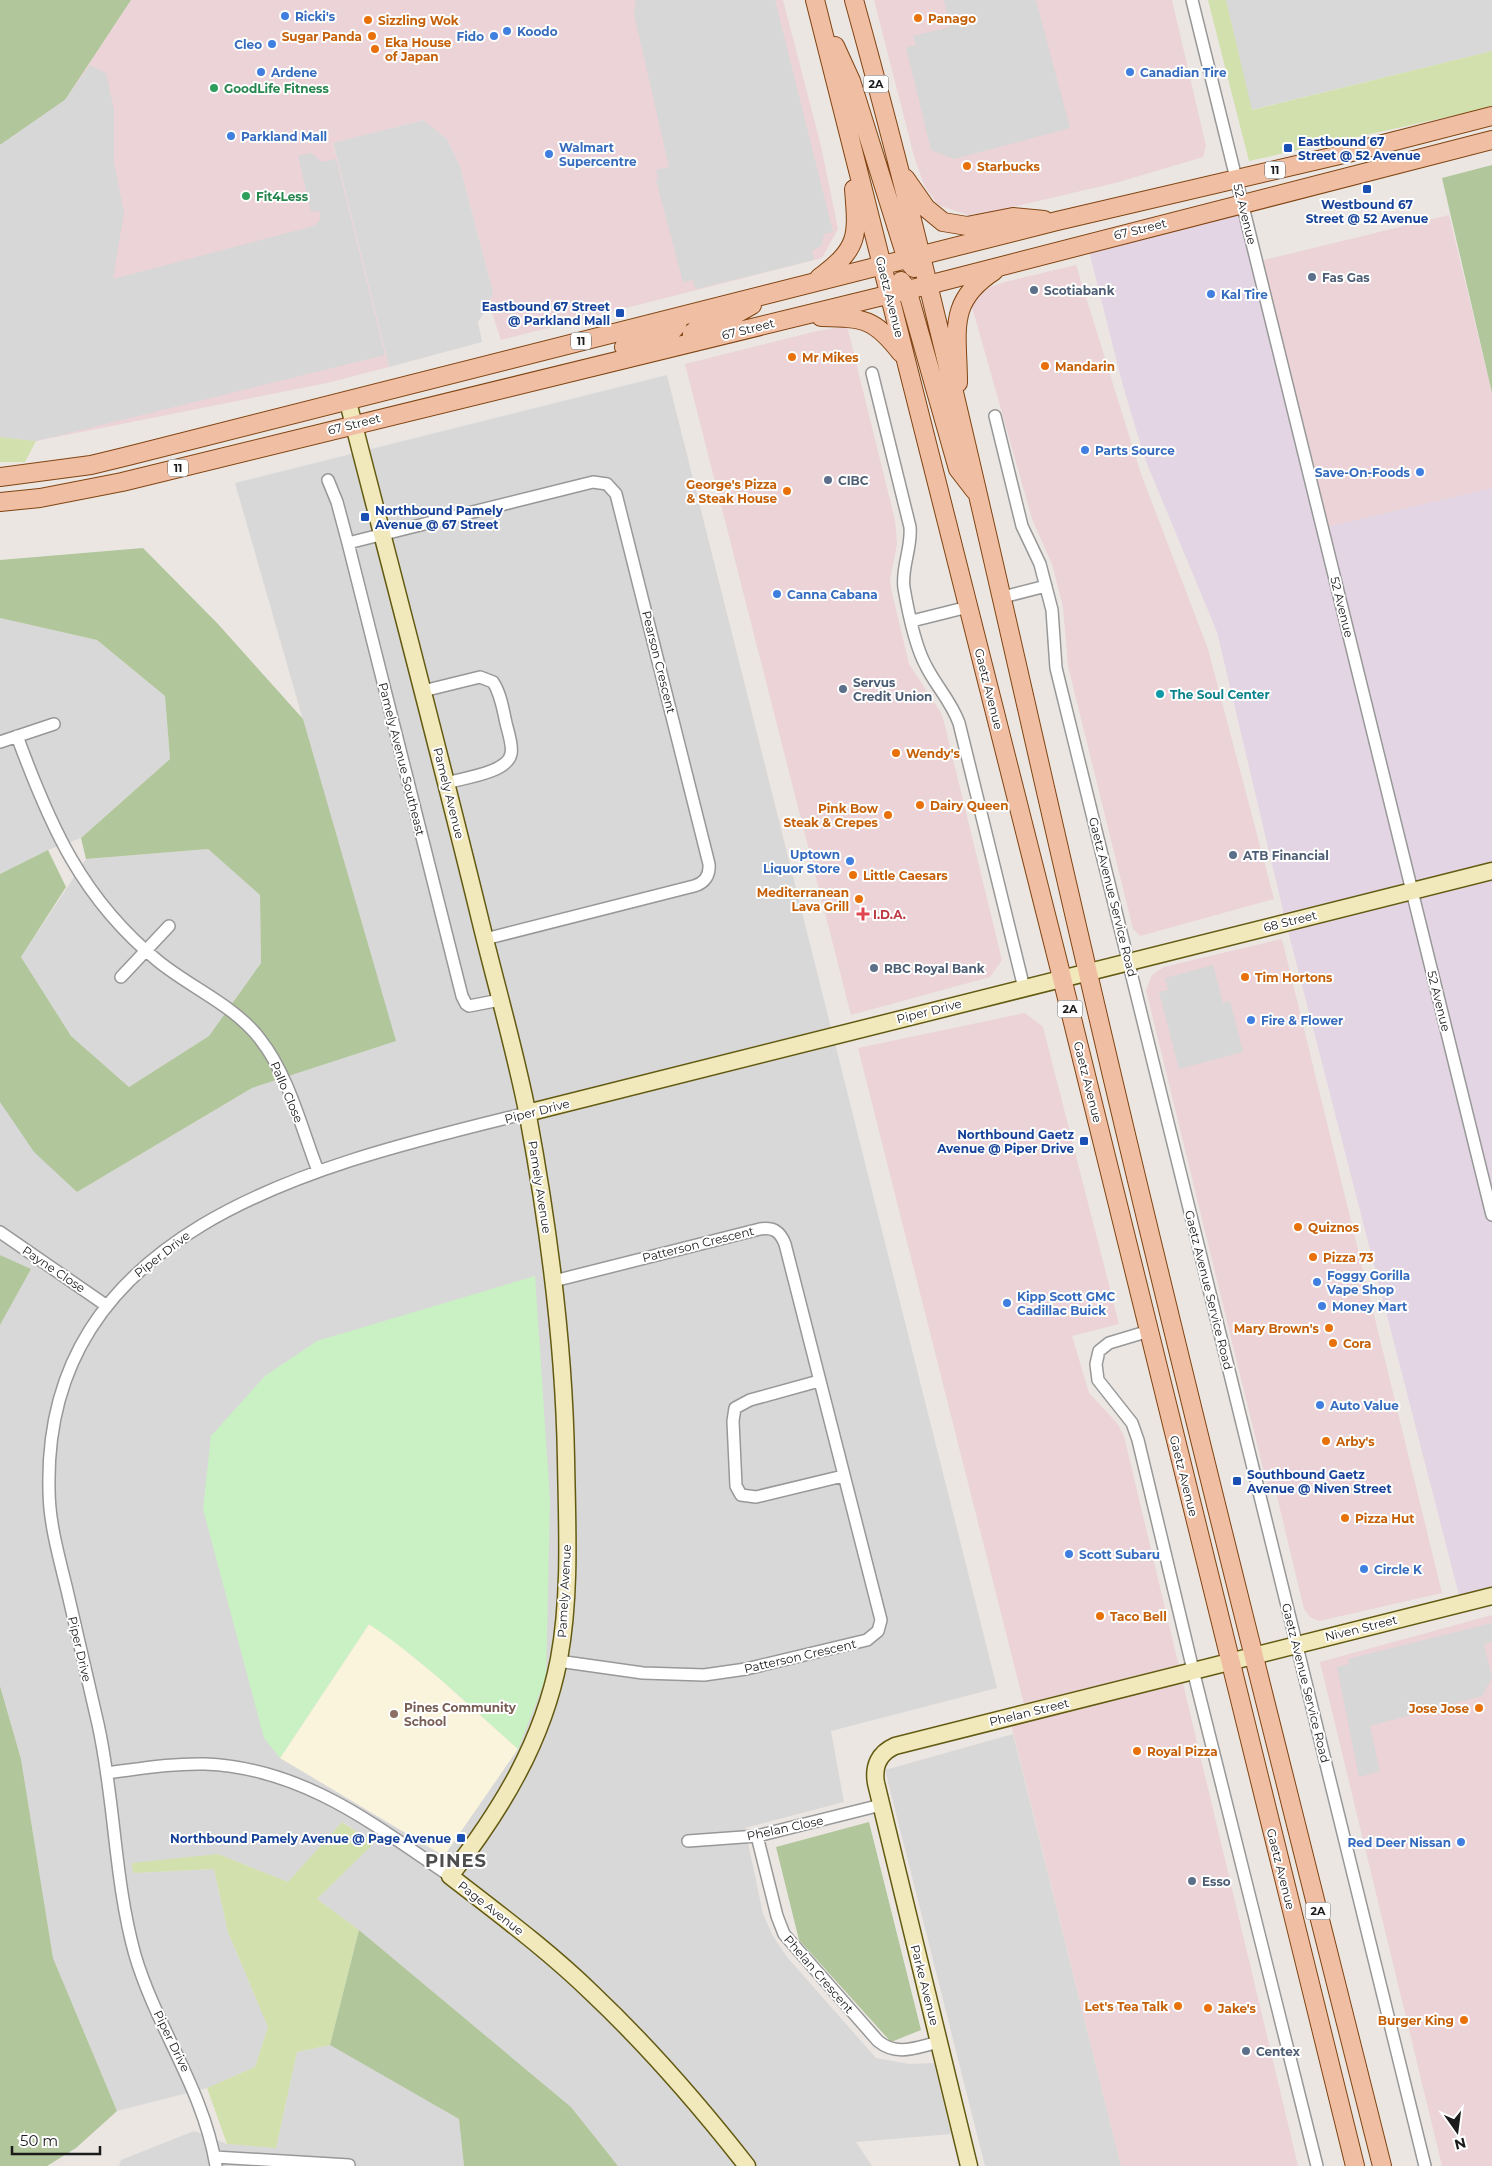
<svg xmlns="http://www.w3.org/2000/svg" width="1492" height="2166" font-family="Montserrat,sans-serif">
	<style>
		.residential { fill: #d9d8d8 }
		.commercial { fill: #ebd3d7 }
		.industrial { fill: #e3d5e4 }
		.education { fill: #faf4dc }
		.grass { fill: #d1e0ad }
		.forest { fill: #b1c69b }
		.park { fill: #c9f1c3 }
		.parking { fill: #d7d7d7 }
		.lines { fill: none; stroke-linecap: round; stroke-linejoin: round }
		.street-casing { stroke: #989898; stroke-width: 14 }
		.secondary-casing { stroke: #635a11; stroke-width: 19 }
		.primary-casing { stroke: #814412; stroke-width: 20 }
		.street { stroke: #fff; stroke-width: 11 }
		.secondary { stroke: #f1e8bb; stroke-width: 16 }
		.primary { stroke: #efbea3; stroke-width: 18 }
		.shop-dot { fill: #3f7fe0; stroke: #fff; stroke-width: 2 }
		.food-dot { fill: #e8710a; stroke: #fff; stroke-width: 2 }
		.leisure-dot { fill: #2e9e5b; stroke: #fff; stroke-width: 2 }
		.transit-dot { fill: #1a4fb4; stroke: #fff; stroke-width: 2 }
		.service-dot { fill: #5c6f8a; stroke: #fff; stroke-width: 2 }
		.culture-dot { fill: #0f9aa8; stroke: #fff; stroke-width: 2 }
		.health-dot { fill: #e0444e; stroke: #fff; stroke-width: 2 }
		.education-dot { fill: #8d6e63; stroke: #fff; stroke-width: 2 }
		.labels { text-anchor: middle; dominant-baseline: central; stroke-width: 4; stroke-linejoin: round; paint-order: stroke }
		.shield { fill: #fff; stroke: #5f5f5f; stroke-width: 1 }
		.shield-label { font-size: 11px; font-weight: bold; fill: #1b1b1b }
		.shop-label { font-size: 12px; font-weight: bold; fill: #366cbe; stroke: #fff; text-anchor: start }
		.food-label { font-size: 12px; font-weight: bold; fill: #c56008; stroke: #fff; text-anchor: start }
		.leisure-label { font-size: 12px; font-weight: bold; fill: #27864d; stroke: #fff; text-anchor: start }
		.transit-label { font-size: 12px; font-weight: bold; fill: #164399; stroke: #fff; text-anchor: start }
		.street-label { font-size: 12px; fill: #1b1b1b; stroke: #fff }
		.service-label { font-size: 12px; font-weight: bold; fill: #4e5e75; stroke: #fff; text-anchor: start }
		.culture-label { font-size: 12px; font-weight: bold; fill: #0d838f; stroke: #fff; text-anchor: start }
		.health-label { font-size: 12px; font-weight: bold; fill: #be3a42; stroke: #fff; text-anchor: start }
		.education-label { font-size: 12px; font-weight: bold; fill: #785e54; stroke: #fff; text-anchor: start }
		.district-label { font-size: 18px; font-weight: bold; letter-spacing: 1px; fill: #4e4e4e; stroke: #fff }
	</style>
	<rect width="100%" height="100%" fill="#ebe6e2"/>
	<!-- residential -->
	<path class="residential" d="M1226,0H1492V51L1251,110Z
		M424,120L447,139L460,166L493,292L489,304L478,322L482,342L389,367L333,142Z
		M667,375L997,1688L831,1731L844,1802L745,1828L763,1914L773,1936L787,1957L876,2058L909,2064L934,2063L951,2134L856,2142L872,2166H618L571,2107L359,1930L317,1899L373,1843L343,1822L288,1882L218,1854L133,1873L214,1869L228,1932L268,2027L255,2067L207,2088L117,2111L53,1958L21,1759L0,1686V1325L30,1269L0,1255V1102L77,1192L252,1088L395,1041L235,483Z
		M0,618L97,640L165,696L170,759L81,838L48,850L0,874Z
		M208,849L260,895L261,963L209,1036L129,1087L71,1036L21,957L86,859Z
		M1013,1734L1121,2166H985L885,1770Z
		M330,2045L459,2119L464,2166H119L121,2160L194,2131L227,2144L276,2148L297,2052Z"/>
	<!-- commercial -->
	<path class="commercial" d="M131,0H783L821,146L838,229L822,258L501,340L489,304L493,292L460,166L447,139L423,120L333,143L389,367L327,383L36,441L0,437V145L65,100Z
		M874,0H1172L1206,146L1203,157L1119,182L987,213L968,215L938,205L924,185L914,156Z
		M1449,215L1492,393V488L1323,528L1256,262Z
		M1076,265L1141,474L1208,649L1274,899L1140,936L1133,929L1068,666L1063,607L1052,564L1032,519L971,303L985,289L1005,282Z
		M847,326L895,520L897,544L890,580L892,593L909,664L941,713L944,722L1002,960L990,977L851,1015L685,364L817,331Z
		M1282,939L1442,1593L1319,1621L1310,1617L1304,1609L1275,1488L1269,1493L1146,990L1152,975L1164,967Z
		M1025,1013L1043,1027L1119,1324L1072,1336L1089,1393L1117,1423L1124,1436L1298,2166H1121L1009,1716L1026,1712L858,1048Z
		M1492,1615V2166H1442L1320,1662Z"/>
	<!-- industrial -->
	<path class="industrial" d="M1242,203L1323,528L1492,488V1596L1461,1603L1286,923L1217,632L1145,459L1123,386L1087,243Z"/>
	<!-- education -->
	<path class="education" d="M369,1624L394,1641L438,1677L518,1749L444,1856L280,1758Z"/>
	<!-- grass -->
	<path class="grass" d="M1208,0H1226L1252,110L1492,51V107L1249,161Z
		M0,437L36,441L25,462H0Z
		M342,1822L374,1843L317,1899L359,1930L330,2045L297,2052L276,2148L227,2144L207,2088L255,2067L268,2027L228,1932L214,1869L133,1873L132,1863L218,1854L288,1882Z"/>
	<!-- forest -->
	<path class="forest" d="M0,0H131L65,100L0,145Z
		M1492,165V393L1442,178Z
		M143,548L218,624L303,719L396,1041L252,1088L77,1192L34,1152L0,1102V874L48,850L66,887L21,957L71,1036L129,1087L209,1036L261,963L260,895L208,849L86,859L81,838L170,759L165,696L97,640L0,618V560Z
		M0,1255L31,1269L0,1325Z
		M0,1686L21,1759L53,1958L117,2111L76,2148L47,2166H0Z
		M869,1822L921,2030L891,2042L799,1940L776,1847Z
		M359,1930L571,2107L618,2166H464L459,2119L330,2045Z"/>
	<!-- park -->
	<path class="park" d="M535,1276L550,1501L546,1677L518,1749C470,1706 423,1660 369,1624L280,1758L264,1738L203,1509L211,1436L265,1376L317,1341Z"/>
	<!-- parking -->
	<path class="parking" d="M636,0H775L833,232L824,234L822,245L812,251L814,260L696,289L693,280L683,282L656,180L658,179L656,170L669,167L634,14Z
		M944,0H1036L1070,128L954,159L931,150L906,47L916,45L913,36L950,27Z
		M90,65L106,73L114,110V163L124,212L113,279L314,226L320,220V211L311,212L298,156L311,153L322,162L336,159L385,355L36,441L0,437V145L65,100Z
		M1213,965L1223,1003L1230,1001L1243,1052L1179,1069L1159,992L1168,990L1165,978Z
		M1492,1623V1642L1484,1644L1492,1678L1482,1696L1370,1726L1380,1771L1359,1777L1337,1667L1349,1664L1348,1659Z"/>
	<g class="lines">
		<!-- street casing -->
		<g class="street-casing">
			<path id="street" d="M1192,0L1492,1215
				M872,373L910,527C912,548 901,568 904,588C908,611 915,646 926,666C936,686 951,701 959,723L1024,988
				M995,416L1022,526L1040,564L1052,610L1056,668L1425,2166
				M328,480L337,502L348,543L462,996L466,1004L469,1006L500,1000
				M348,543L593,482L607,484L616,494L709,864C710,875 705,883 694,886L485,939
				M1003,597L1046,586
				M912,621L968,607
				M423,691L480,677L493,682C501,694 503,710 506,723C508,732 513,745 511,754C507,773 463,778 446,783
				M17,736C50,826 82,899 158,961C191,988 234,1005 260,1039C289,1076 301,1127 318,1171
				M0,742L54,724
				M121,977L169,926
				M0,1232L107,1306
				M554,1281L760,1229C773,1227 780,1231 785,1244L881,1620L878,1631L867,1640L746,1669L704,1675L643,1673L558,1661
				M1149,1331L1109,1343L1099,1351L1096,1364L1098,1380L1132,1423L1138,1440L1193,1670L1317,2166
				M819,1381L750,1400L735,1408L733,1421L736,1486L741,1495L756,1497L843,1476
				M107,1773C139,1769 172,1763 205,1764C303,1768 373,1824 450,1876
				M757,1836L777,1916L784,1934L878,2041C897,2057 917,2047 939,2042
				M688,1841L757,1836L881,1805
				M215,2157L349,2165
				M216,2166C203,2088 157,2029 135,1955C114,1880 115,1800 98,1724C88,1679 77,1635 67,1590C59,1557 49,1523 49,1489C43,1224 325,1163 527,1113"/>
		</g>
		<!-- secondary casing -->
		<g class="secondary-casing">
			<path id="secondary" d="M348,402C392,573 437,743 479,915C495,982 515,1049 528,1116C549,1229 564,1344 566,1459C567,1524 571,1594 559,1659C543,1742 501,1810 450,1876C499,1914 549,1951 593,1994C649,2047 700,2106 747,2166
				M527,1113L1492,871
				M969,2166L876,1783C873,1766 879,1753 895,1746L1492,1596"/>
		</g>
		<!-- primary casing -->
		<g class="primary-casing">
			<path id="primary" d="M815,0L1062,978L1355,2166
				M854,0C943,320 1011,646 1087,969C1180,1369 1282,1768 1382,2166
				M835,46L851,81L907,260L914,268
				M905,178L926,208L943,222L967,226L1013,217L1044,220
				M819,278C859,248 858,237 854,189
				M901,281L907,289L958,469L975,491
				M821,317C864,318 874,318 901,353
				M692,342V333L701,326L729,318L752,305
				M624,347C642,342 677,340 679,317
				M958,383C958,332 946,302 994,271
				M0,477L91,465L128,456L1057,221L1348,153L1492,116
				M0,502L40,498L122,482L928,285L1492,140"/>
		</g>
		<!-- street -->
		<use href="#street" class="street"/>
		<!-- secondary -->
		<use href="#secondary" class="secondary"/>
		<!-- primary -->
		<use href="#primary" class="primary"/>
	</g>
	<!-- markers -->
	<g class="shop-dot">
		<circle cx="285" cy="16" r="5"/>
		<circle cx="507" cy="31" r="5"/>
		<circle cx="494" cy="36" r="5"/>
		<circle cx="272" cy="44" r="5"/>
		<circle cx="261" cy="72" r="5"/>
		<circle cx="1130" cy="72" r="5"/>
		<circle cx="231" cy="136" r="5"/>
		<circle cx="549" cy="154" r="5"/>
		<circle cx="1211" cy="294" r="5"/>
		<circle cx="1085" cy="450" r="5"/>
		<circle cx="1420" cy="472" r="5"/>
		<circle cx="777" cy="594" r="5"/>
		<circle cx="850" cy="861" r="5"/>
		<circle cx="1251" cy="1020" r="5"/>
		<circle cx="1317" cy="1282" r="5"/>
		<circle cx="1007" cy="1303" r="5"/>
		<circle cx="1322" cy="1306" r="5"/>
		<circle cx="1320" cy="1405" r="5"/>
		<circle cx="1069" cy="1554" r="5"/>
		<circle cx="1364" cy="1569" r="5"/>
		<circle cx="1461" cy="1842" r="5"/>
	</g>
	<g class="food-dot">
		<circle cx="918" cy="18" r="5"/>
		<circle cx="368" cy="20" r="5"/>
		<circle cx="372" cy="36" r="5"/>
		<circle cx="375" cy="49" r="5"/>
		<circle cx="967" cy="166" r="5"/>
		<circle cx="792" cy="357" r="5"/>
		<circle cx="1045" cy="366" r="5"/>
		<circle cx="787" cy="491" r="5"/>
		<circle cx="896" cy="753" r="5"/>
		<circle cx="920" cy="805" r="5"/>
		<circle cx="888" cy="815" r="5"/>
		<circle cx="853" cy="875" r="5"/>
		<circle cx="859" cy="899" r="5"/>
		<circle cx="1245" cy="977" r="5"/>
		<circle cx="1298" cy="1227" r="5"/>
		<circle cx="1313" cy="1257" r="5"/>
		<circle cx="1329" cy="1328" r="5"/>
		<circle cx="1333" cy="1343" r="5"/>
		<circle cx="1326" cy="1441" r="5"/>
		<circle cx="1345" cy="1518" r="5"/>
		<circle cx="1100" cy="1616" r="5"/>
		<circle cx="1479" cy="1708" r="5"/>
		<circle cx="1137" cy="1751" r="5"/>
		<circle cx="1178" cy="2006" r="5"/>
		<circle cx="1208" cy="2008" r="5"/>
		<circle cx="1464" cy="2020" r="5"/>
	</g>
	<g class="leisure-dot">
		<circle cx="214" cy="88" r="5"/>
		<circle cx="246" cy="196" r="5"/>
	</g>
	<g class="transit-dot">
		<rect x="1283" y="143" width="10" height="10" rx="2.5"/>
		<rect x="1362" y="184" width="10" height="10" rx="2.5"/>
		<rect x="615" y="308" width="10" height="10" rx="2.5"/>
		<rect x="360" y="512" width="10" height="10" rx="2.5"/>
		<rect x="1079" y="1136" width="10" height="10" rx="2.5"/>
		<rect x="1232" y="1476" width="10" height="10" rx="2.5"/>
		<rect x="456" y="1833" width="10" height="10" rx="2.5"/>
	</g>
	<g class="service-dot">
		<circle cx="1312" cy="277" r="5"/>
		<circle cx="1034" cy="290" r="5"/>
		<circle cx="828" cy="480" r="5"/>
		<circle cx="843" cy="689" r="5"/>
		<circle cx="1233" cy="855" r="5"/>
		<circle cx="874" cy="968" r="5"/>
		<circle cx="1192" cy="1881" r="5"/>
		<circle cx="1246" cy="2051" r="5"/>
	</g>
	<circle class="culture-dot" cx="1160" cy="694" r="5"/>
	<path class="health-dot" d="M860.5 906.5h5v5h5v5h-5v5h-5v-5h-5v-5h5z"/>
	<circle class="education-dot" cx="394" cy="1714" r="5"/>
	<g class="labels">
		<!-- shield labels -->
		<g class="shield">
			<rect x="863.5" y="75.5" width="25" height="17" rx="4"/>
			<rect x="1265" y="161.5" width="20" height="17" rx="4"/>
			<rect x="571" y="332.5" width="20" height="17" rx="4"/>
			<rect x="168" y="459.5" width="20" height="17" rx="4"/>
			<rect x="1057.5" y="1000.5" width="25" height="17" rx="4"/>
			<rect x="1305.5" y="1902.5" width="25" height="17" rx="4"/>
		</g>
		<g class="shield-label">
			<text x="876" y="84">2A</text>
			<text x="1275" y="170">11</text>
			<text x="581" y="341">11</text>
			<text x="178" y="468">11</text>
			<text x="1070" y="1009">2A</text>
			<text x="1318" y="1911">2A</text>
		</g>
		<!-- shop labels -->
		<g class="shop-label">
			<text x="295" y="16">Ricki's</text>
			<text x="517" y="31">Koodo</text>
			<text x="484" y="36" text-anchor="end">Fido</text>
			<text x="262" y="44" text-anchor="end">Cleo</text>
			<text x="271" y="72">Ardene</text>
			<text x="1140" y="72">Canadian Tire</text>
			<text x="241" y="136">Parkland Mall</text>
			<text x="559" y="147">Walmart<tspan x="559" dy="14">Supercentre</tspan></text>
			<text x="1221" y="294">Kal Tire</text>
			<text x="1095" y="450">Parts Source</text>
			<text x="1410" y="472" text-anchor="end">Save-On-Foods</text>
			<text x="787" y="594">Canna Cabana</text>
			<text x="840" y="854" text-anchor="end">Uptown<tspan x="840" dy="14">Liquor Store</tspan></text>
			<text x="1261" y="1020">Fire &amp; Flower</text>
			<text x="1327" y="1275">Foggy Gorilla<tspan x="1327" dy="14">Vape Shop</tspan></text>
			<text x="1017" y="1296">Kipp Scott GMC<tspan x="1017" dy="14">Cadillac Buick</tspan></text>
			<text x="1332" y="1306">Money Mart</text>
			<text x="1330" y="1405">Auto Value</text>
			<text x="1079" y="1554">Scott Subaru</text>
			<text x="1374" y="1569">Circle K</text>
			<text x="1451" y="1842" text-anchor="end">Red Deer Nissan</text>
		</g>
		<!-- food labels -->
		<g class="food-label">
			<text x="928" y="18">Panago</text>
			<text x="378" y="20">Sizzling Wok</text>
			<text x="362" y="36" text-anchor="end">Sugar Panda</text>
			<text x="385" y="42">Eka House<tspan x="385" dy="14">of Japan</tspan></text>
			<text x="977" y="166">Starbucks</text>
			<text x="802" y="357">Mr Mikes</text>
			<text x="1055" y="366">Mandarin</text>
			<text x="777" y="484" text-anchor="end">George's Pizza<tspan x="777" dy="14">&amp; Steak House</tspan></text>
			<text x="906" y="753">Wendy's</text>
			<text x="930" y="805">Dairy Queen</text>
			<text x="878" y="808" text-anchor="end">Pink Bow<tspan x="878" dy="14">Steak &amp; Crepes</tspan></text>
			<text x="863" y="875">Little Caesars</text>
			<text x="849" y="892" text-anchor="end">Mediterranean<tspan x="849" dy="14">Lava Grill</tspan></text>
			<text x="1255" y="977">Tim Hortons</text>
			<text x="1308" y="1227">Quiznos</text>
			<text x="1323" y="1257">Pizza 73</text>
			<text x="1319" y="1328" text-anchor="end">Mary Brown's</text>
			<text x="1343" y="1343">Cora</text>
			<text x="1336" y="1441">Arby's</text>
			<text x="1355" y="1518">Pizza Hut</text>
			<text x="1110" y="1616">Taco Bell</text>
			<text x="1469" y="1708" text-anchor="end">Jose Jose</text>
			<text x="1147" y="1751">Royal Pizza</text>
			<text x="1168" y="2006" text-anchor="end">Let's Tea Talk</text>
			<text x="1218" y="2008">Jake's</text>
			<text x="1454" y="2020" text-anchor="end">Burger King</text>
		</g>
		<!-- leisure labels -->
		<g class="leisure-label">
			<text x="224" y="88">GoodLife Fitness</text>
			<text x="256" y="196">Fit4Less</text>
		</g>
		<!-- transit labels -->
		<g class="transit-label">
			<text x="1298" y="141">Eastbound 67<tspan x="1298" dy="14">Street @ 52 Avenue</tspan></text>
			<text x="1367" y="204" text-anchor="middle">Westbound 67<tspan x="1367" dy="14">Street @ 52 Avenue</tspan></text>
			<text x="610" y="306" text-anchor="end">Eastbound 67 Street<tspan x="610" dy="14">@ Parkland Mall</tspan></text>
			<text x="375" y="510">Northbound Pamely<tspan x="375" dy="14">Avenue @ 67 Street</tspan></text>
			<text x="1074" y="1134" text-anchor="end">Northbound Gaetz<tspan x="1074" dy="14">Avenue @ Piper Drive</tspan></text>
			<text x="1247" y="1474">Southbound Gaetz<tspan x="1247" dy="14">Avenue @ Niven Street</tspan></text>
			<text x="451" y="1838" text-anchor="end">Northbound Pamely Avenue @ Page Avenue</text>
		</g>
		<!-- street labels -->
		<g class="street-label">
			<text transform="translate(1245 214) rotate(76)">52 Avenue</text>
			<text transform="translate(1140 229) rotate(-14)">67 Street</text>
			<text transform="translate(890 297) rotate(76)">Gaetz Avenue</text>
			<text transform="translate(748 329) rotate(-14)">67 Street</text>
			<text transform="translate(354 424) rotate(-14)">67 Street</text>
			<text transform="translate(1342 607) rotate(76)">52 Avenue</text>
			<text transform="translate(659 662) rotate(76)">Pearson Crescent</text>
			<text transform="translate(989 689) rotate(76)">Gaetz Avenue</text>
			<text transform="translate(402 759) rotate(76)">Pamely Avenue Southeast</text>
			<text transform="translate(449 793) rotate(76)">Pamely Avenue</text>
			<text transform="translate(1113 897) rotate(76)">Gaetz Avenue Service Road</text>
			<text transform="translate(1290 921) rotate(-14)">68 Street</text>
			<text transform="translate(1439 1001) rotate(76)">52 Avenue</text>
			<text transform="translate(929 1011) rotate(-14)">Piper Drive</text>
			<text transform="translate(1088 1082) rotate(76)">Gaetz Avenue</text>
			<text transform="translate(287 1092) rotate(67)">Pallo Close</text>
			<text transform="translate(537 1111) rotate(-14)">Piper Drive</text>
			<text transform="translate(540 1187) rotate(81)">Pamely Avenue</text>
			<text transform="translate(698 1244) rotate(-14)">Patterson Crescent</text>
			<text transform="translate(162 1254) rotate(-38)">Piper Drive</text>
			<text transform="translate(54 1269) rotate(34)">Payne Close</text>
			<text transform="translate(1209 1290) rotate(76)">Gaetz Avenue Service Road</text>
			<text transform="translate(1184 1476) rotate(76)">Gaetz Avenue</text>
			<text transform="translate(564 1591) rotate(-87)">Pamely Avenue</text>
			<text transform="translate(1361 1628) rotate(-14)">Niven Street</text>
			<text transform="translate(80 1649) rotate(77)">Piper Drive</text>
			<text transform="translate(800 1656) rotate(-13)">Patterson Crescent</text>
			<text transform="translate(1306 1683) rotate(76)">Gaetz Avenue Service Road</text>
			<text transform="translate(1029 1712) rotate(-14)">Phelan Street</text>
			<text transform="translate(785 1828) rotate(-12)">Phelan Close</text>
			<text transform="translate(1281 1869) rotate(76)">Gaetz Avenue</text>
			<text transform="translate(491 1908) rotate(38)">Page Avenue</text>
			<text transform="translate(819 1974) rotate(49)">Phelan Crescent</text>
			<text transform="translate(925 1985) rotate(76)">Parke Avenue</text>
			<text transform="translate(172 2041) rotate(64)">Piper Drive</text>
		</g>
		<!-- service labels -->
		<g class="service-label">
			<text x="1322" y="277">Fas Gas</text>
			<text x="1044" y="290">Scotiabank</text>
			<text x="838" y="480">CIBC</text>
			<text x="853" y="682">Servus<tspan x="853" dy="14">Credit Union</tspan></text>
			<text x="1243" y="855">ATB Financial</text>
			<text x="884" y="968">RBC Royal Bank</text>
			<text x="1202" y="1881">Esso</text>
			<text x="1256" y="2051">Centex</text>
		</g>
		<!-- culture labels -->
		<g class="culture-label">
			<text x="1170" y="694">The Soul Center</text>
		</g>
		<!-- health labels -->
		<g class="health-label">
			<text x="873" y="914">I.D.A.</text>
		</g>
		<!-- education labels -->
		<g class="education-label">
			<text x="404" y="1707">Pines Community<tspan x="404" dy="14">School</tspan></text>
		</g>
		<!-- district labels -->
		<g class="district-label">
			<text x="456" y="1861">PINES</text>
		</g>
	</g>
	<!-- north arrow -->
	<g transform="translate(1457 2131) rotate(166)" stroke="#ffffff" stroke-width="4" paint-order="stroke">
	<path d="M0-4L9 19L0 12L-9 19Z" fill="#1b1b1b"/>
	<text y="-8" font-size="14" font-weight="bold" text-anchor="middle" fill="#1b1b1b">N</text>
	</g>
	<!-- scale -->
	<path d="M12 2146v8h88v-8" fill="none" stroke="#1b1b1b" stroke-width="2.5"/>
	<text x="20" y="2146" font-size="15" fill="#1b1b1b" stroke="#ffffff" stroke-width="4" paint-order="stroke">50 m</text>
</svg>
